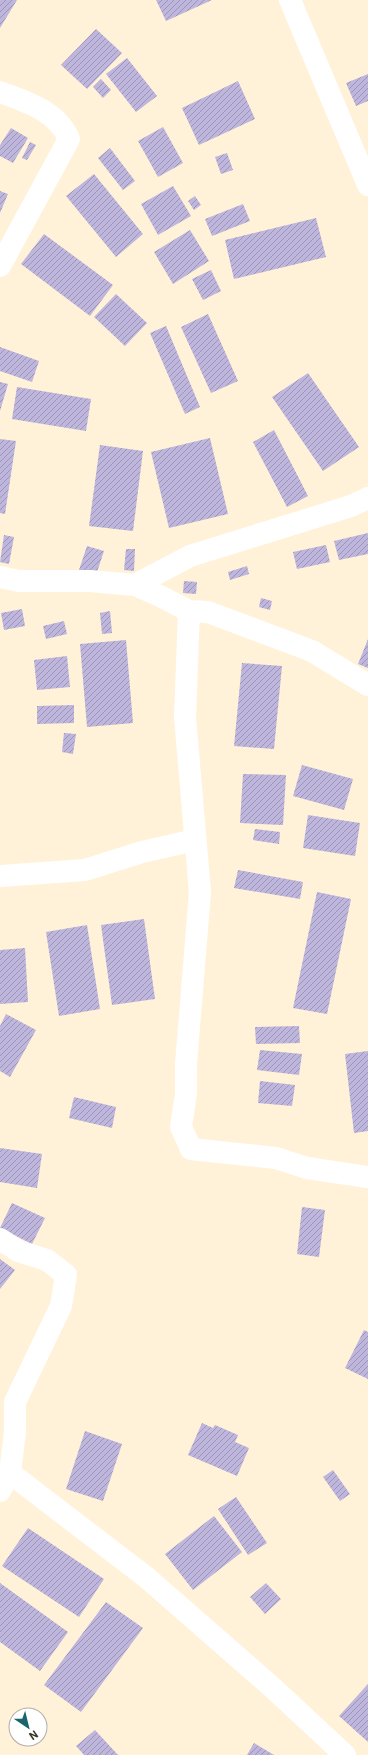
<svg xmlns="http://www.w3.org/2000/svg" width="368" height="1755" font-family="Roboto,sans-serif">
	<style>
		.building { fill: url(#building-hatch) }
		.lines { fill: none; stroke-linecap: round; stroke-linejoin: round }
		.minor { stroke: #fff; stroke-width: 22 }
	</style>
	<defs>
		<pattern id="building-hatch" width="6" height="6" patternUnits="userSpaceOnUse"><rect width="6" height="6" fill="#beb6dd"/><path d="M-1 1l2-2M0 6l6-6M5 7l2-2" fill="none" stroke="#9c95b3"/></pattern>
	</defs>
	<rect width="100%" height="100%" fill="#fff2d8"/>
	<!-- building -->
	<path class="building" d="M0,0H17L0,28Z
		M156,0H212L166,21Z
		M96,29L122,53L87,89L61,65Z
		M127,58L157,96L136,112L106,74Z
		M368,74V101L356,106L346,83Z
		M101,79L111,90L103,98L93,87Z
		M238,81L255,119L199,145L182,108Z
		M163,127L183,163L158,177L138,141Z
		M11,128L28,138L13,163L0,156V145Z
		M30,142L36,145L27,160L22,158Z
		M110,148L135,181L123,190L98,158Z
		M227,153L233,170L221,174L215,157Z
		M94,174L143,234L116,257L66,196Z
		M173,186L191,216L158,235L141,204Z
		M0,191L8,194L0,213Z
		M195,196L201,205L194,210L188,201Z
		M243,204L250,221L212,236L205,219Z
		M316,218L326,257L234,279L225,240Z
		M190,230L209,261L173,284L154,252Z
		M44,234L113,285L90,316L21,264Z
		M211,270L221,291L203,300L192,279Z
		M116,294L147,323L125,346L94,317Z
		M208,314L238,381L211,393L181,327Z
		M166,326L200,407L185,414L150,333Z
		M0,347L39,361L32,382L0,371Z
		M308,373L359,447L323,471L272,397Z
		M0,382L8,384L0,411Z
		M17,387L91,399L86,431L12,419Z
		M274,430L308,496L287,507L253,442Z
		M210,438L228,514L169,528L151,452Z
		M0,439L16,441L5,514L0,513Z
		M100,445L143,451L133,531L89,526Z
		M368,533V554L339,560L334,541Z
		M4,535L14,537L9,564L0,562Z
		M326,545L330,562L297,569L293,552Z
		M87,546L104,551L96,575L79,570Z
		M126,549H135L134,571L124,570Z
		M247,566L249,574L230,580L228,572Z
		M184,581L197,582L196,594L183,593Z
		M261,598L272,601L270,610L259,607Z
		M22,609L25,626L4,630L1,613Z
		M110,611L112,633L102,634L100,613Z
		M64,621L67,634L46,639L43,626Z
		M368,639V668L358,664Z
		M126,640L133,723L87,727L80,644Z
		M67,656L70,687L37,690L34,660Z
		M242,663L282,666L274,749L234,746Z
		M74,705V723L37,724V706Z
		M64,733L76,734L73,754L62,752Z
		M302,765L353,779L344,810L293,796Z
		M243,774L286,775L283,825L240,823Z
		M308,815L360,823L355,856L303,848Z
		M255,829L280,832L279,844L253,840Z
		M238,870L303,882L300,899L234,888Z
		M317,892L351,899L327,1014L293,1008Z
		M144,919L155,999L112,1005L101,925Z
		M87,925L100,1009L59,1016L46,932Z
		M25,948L28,1002L0,1004V950Z
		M6,1014L36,1030L10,1077L0,1071V1026Z
		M299,1026L300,1043L256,1044L255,1027Z
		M260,1050L302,1054L299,1075L257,1070Z
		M368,1051V1131L354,1133L345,1054Z
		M260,1081L295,1085L292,1106L258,1103Z
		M74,1097L116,1107L112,1128L69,1118Z
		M0,1148L42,1154L37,1188L0,1182Z
		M12,1203L45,1218L32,1244L0,1228Z
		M302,1207L325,1210L319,1257L297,1254Z
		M0,1259L15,1270L0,1289Z
		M364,1330L368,1332V1379L345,1368Z
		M202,1423L213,1428L215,1425L238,1435L235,1442L249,1448L237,1476L188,1455Z
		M85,1431L122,1444L103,1501L66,1489Z
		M333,1470L350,1494L340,1501L323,1477Z
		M236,1497L267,1543L248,1555L218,1509Z
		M214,1516L242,1552L193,1590L165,1554Z
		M28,1528L104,1579L79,1617L2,1566Z
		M0,1583L68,1632L40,1671L0,1642Z
		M266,1583L281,1599L265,1614L250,1597Z
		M106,1602L143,1628L81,1712L44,1685Z
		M368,1684V1742L339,1716Z
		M95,1730L118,1755H84L76,1746Z
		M254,1743L274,1755H247Z"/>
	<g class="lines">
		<!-- minor -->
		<path class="minor" d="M290,0L368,185
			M0,92C27,102 57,111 69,139L0,266
			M0,577L19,581H90L135,585L160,596L189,611L208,612L312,651L368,685
			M135,585L190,556L351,506L368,498
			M189,611L185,717L200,892L186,1064V1093L181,1127L191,1149L276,1158L307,1168L368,1177
			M0,876L85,870L142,852L195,840
			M0,1239L18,1251L47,1260L66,1275L61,1306L15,1402V1432L10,1473L0,1491
			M10,1473L146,1577L273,1688L345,1755"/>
	</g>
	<!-- north arrow -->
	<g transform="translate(28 1727) rotate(145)"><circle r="19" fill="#ffffff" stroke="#b1aea9"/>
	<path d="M0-3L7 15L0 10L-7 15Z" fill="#18656e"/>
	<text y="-6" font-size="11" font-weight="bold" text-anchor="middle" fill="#3b3529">N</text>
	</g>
</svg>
